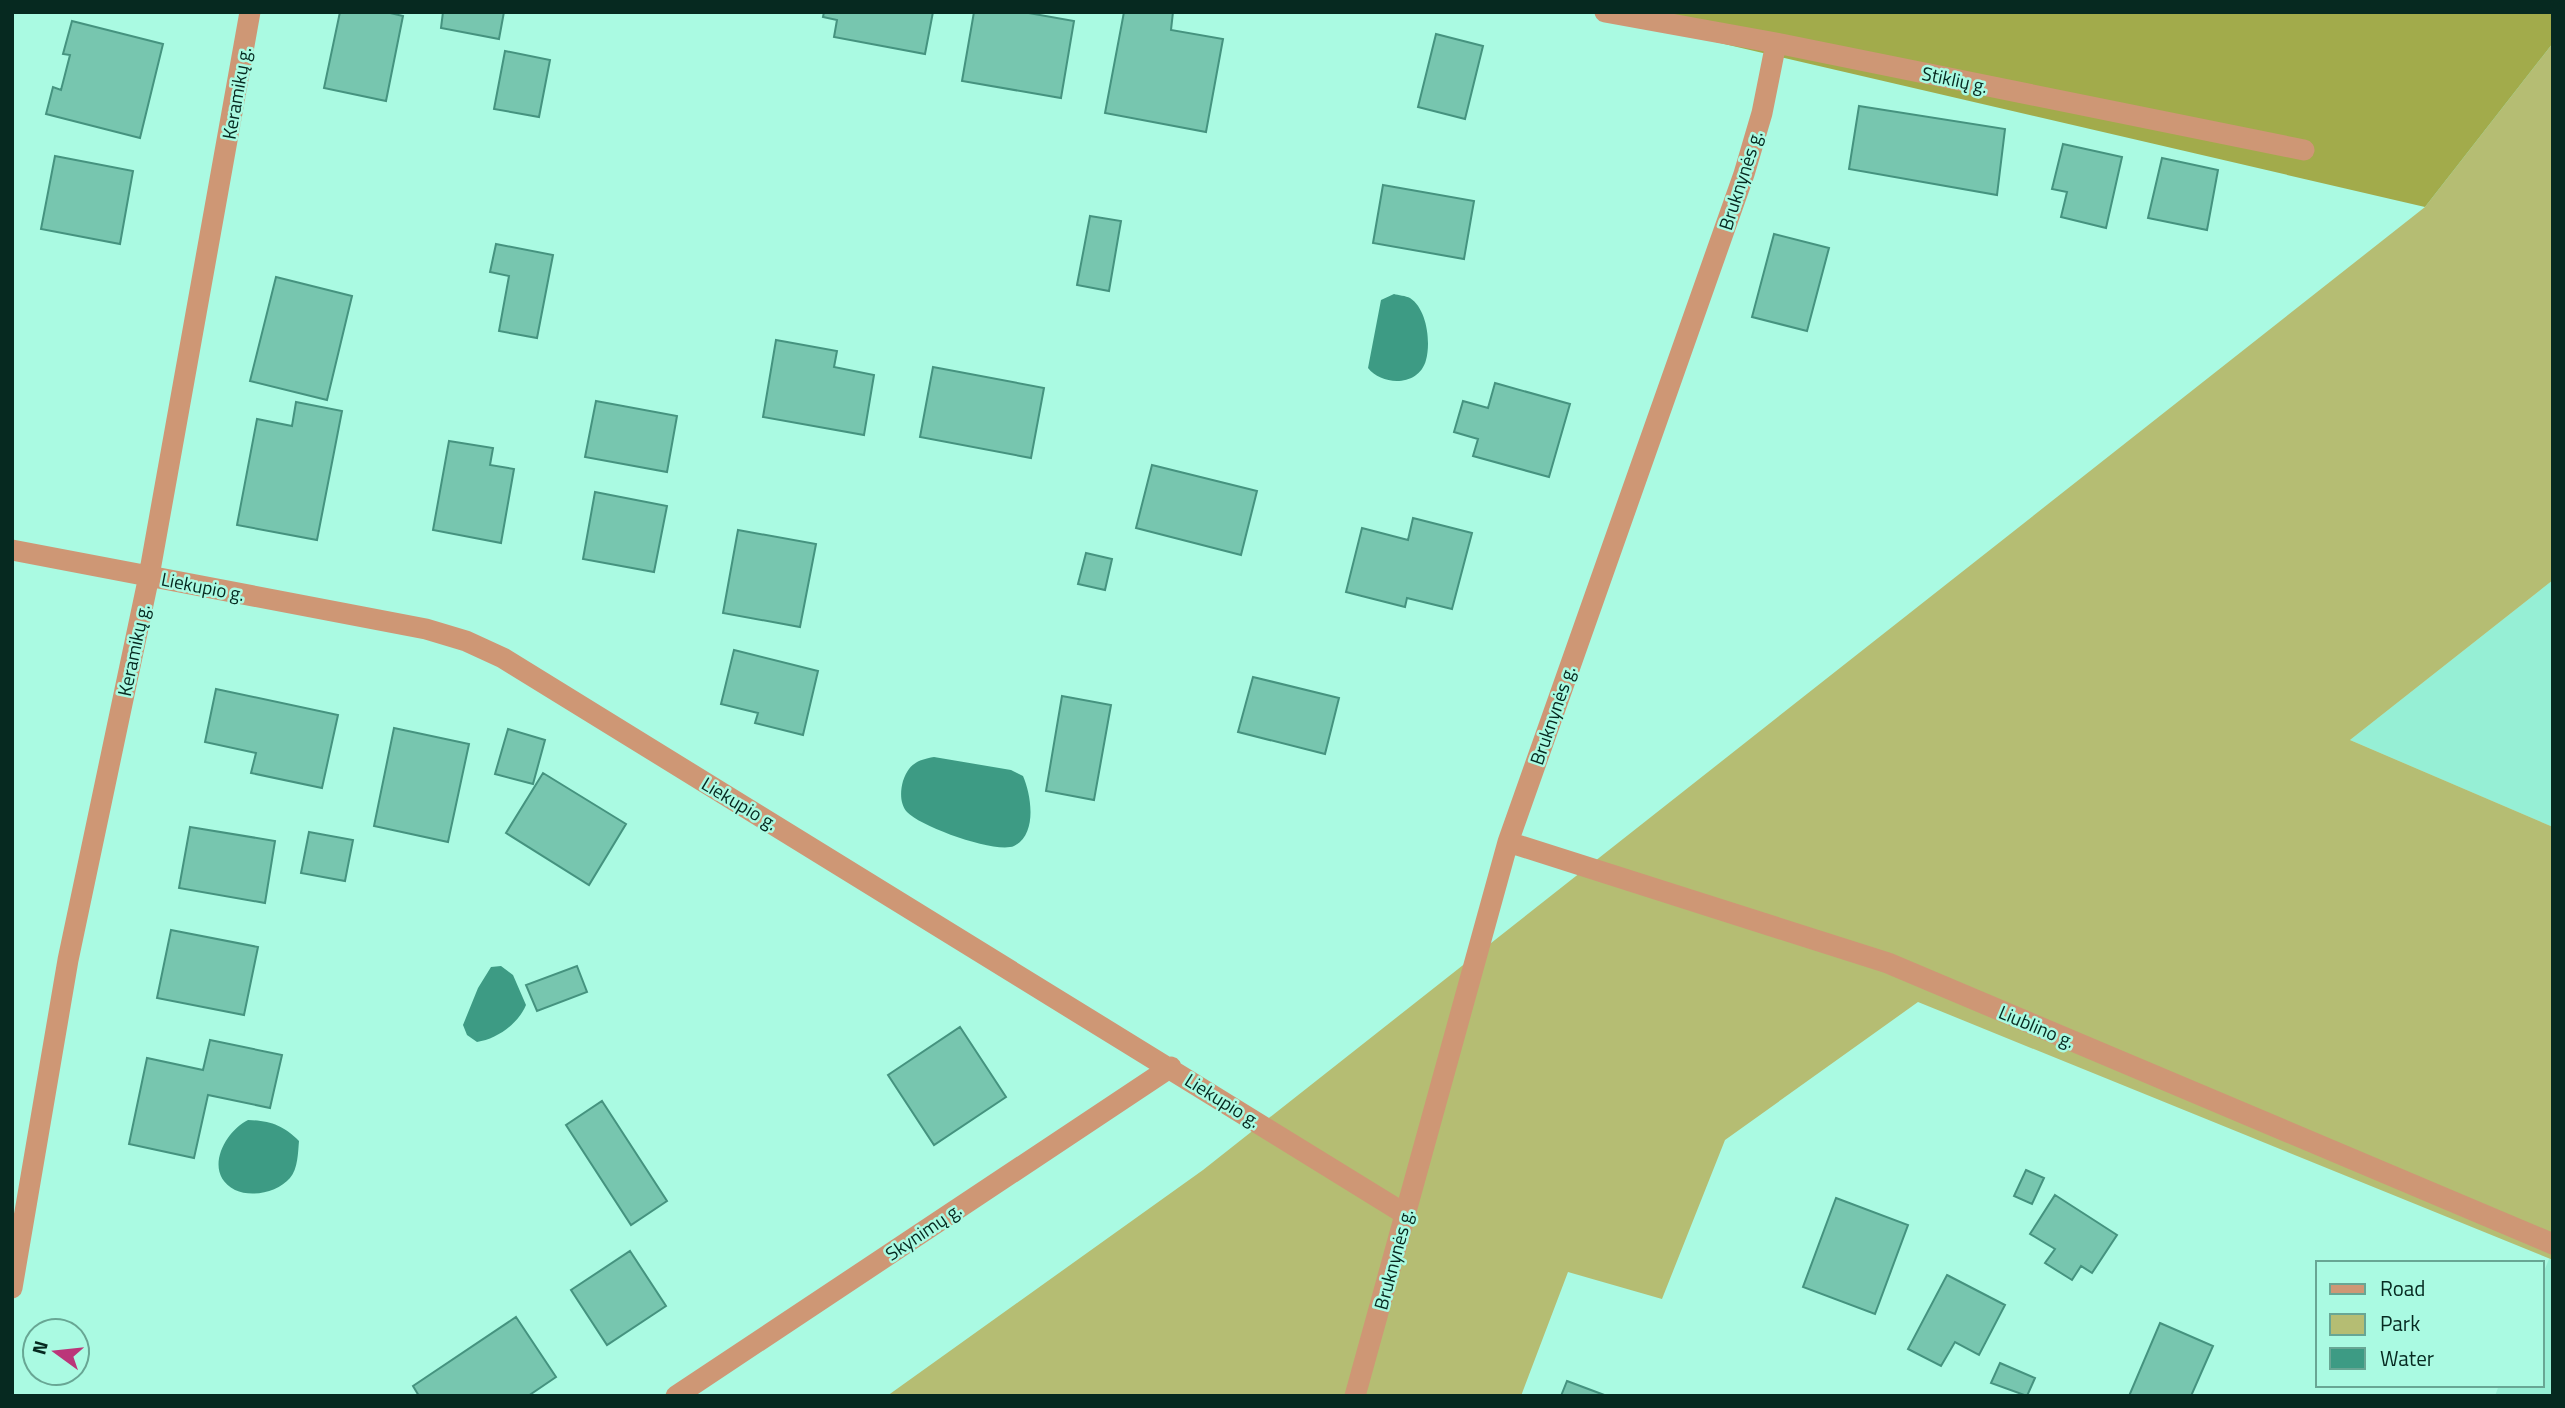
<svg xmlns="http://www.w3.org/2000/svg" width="2565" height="1408" font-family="'Titillium Web',sans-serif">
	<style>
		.built { fill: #96efd5 }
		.green { fill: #b5bd73 }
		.forest { fill: #a2ab4b }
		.water { fill: #3d9b84 }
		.building { fill: #77c6af; stroke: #45937f; stroke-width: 2 }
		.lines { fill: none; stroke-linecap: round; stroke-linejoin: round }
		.street { stroke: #ce9775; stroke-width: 21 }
		.labels { text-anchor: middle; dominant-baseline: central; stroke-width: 5; stroke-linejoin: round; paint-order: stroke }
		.street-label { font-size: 19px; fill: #062920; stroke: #aafae2 }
	</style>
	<rect width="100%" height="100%" fill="#aafae2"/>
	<!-- built -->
	<path class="built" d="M2553,580V827L2350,740Z
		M2549,1259L2553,1260V1396H2495L2499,1385H2542V1276Z"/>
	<!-- green -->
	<path class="green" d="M2553,43V580L2350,740L2553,827V1260L1918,1002L1725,1140L1662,1299L1568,1272L1521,1396H887L1203,1170L2425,207Z"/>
	<!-- forest -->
	<path class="forest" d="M1587,12H2553V43L2425,207Z"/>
	<!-- water -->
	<path class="water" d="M1394,294C1398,295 1406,296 1410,298C1427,309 1431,342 1426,360C1419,387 1382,386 1368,368L1381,300Z
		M934,757L1011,770L1023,776C1031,794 1038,834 1014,846C996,854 921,827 907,812C900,804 900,792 903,781C909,764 917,760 934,757Z
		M501,966L513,975L526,1005C518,1024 497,1039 477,1042L467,1035L463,1025L478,988L491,967Z
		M248,1120C270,1121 283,1125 299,1141C298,1152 298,1169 290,1178C278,1192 252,1198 235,1190C202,1173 225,1131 248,1120Z"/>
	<!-- building -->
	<path class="building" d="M340,12H386L403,16L386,101L324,88Z
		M443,12H504L499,39L441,28Z
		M824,12H933L925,54L834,37L837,20L823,17Z
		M974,12H1023L1074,21L1061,98L962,81Z
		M1124,12H1173L1171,30L1223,39L1206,132L1105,113Z
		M72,21L163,44L140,138L46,114L53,87L61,90L70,55L63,54Z
		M1436,34L1483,46L1465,119L1418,107Z
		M505,51L550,60L539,117L494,109Z
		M1859,106L2005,129L1997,195L1849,169Z
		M2063,144L2122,157L2106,228L2061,217L2067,192L2052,189Z
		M55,156L133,171L120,244L41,229Z
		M2162,158L2218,170L2207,230L2148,218Z
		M1383,185L1474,201L1464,259L1373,243Z
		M1090,216L1121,221L1109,291L1077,285Z
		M1774,234L1829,248L1807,331L1752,317Z
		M496,244L553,255L537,338L499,331L509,276L490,272Z
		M276,277L352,296L327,400L250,381Z
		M776,340L837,351L834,367L874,375L864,435L763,417Z
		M933,367L1044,388L1031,458L920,437Z
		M1495,383L1570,404L1549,477L1473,456L1478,439L1454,432L1463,401L1488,408Z
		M596,401L677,416L667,472L585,457Z
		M296,402L342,411L317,540L237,525L257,419L292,426Z
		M449,441L493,448L490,465L514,469L501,543L433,530Z
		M1152,465L1257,491L1241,555L1136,528Z
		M595,492L667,506L654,572L583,559Z
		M1413,518L1472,533L1452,609L1407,598L1405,607L1346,592L1362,528L1408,540Z
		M738,530L816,544L800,627L723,613Z
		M1086,553L1112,559L1105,590L1078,584Z
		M734,650L818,671L803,735L755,723L758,713L721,704Z
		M1253,677L1339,698L1325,754L1238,732Z
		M216,689L338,715L322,788L251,773L256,753L205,742Z
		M1062,696L1111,705L1094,800L1046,791Z
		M394,728L469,744L448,842L374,826Z
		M508,729L545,740L533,784L495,774Z
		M543,773L626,824L589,885L506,833Z
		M190,827L275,841L265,903L179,888Z
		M309,832L353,840L345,881L301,873Z
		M171,930L258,947L244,1015L157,998Z
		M577,966L587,992L537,1011L526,985Z
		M960,1027L1006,1097L934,1145L888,1075Z
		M210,1040L282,1055L270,1108L208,1095L194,1158L129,1144L147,1058L203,1070Z
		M602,1101L667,1201L631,1225L566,1125Z
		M2026,1170L2044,1178L2032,1204L2014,1196Z
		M2055,1195L2117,1235L2092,1273L2081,1266L2072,1280L2045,1263L2055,1249L2030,1234Z
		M1836,1198L1908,1225L1875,1314L1803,1287Z
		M630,1251L666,1306L607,1345L571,1290Z
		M1947,1275L2005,1305L1979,1355L1955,1342L1941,1366L1908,1349Z
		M516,1317L556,1377L528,1396H419L413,1386Z
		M2160,1323L2213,1346L2191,1396H2129Z
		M2000,1363L2035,1378L2027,1396L1991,1383Z
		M1567,1381L1607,1396H1561Z"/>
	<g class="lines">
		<!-- street -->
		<path class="street" d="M1605,12L1776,43L2304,150
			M12,550L426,629L466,641L503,658L1405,1214
			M1508,842L1888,963L2553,1244
			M12,1288L68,960L149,576L250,12
			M676,1396L1171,1067
			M1355,1396L1508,842L1744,174L1762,113L1776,43"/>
	</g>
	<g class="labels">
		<!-- street labels -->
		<g class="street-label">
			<text transform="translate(1955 79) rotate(12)">Stiklių g.</text>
			<text transform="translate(236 93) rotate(-80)">Keramikų g.</text>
			<text transform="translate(1740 180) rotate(-72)">Bruknynės g.</text>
			<text transform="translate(203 586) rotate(11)">Liekupio g.</text>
			<text transform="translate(133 650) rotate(-78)">Keramikų g.</text>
			<text transform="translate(1552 715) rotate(-71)">Bruknynės g.</text>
			<text transform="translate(740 803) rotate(31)">Liekupio g.</text>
			<text transform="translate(2037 1026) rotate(23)">Liublino g.</text>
			<text transform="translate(1223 1100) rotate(32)">Liekupio g.</text>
			<text transform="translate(923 1231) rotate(-34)">Skynimų g.</text>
			<text transform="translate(1393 1259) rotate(-75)">Bruknynės g.</text>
		</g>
	</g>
	<!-- border -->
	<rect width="2565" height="1408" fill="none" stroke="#062920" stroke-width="28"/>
	<!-- legend -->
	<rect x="2316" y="1261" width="228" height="126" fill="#aafae2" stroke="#68a694" stroke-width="2"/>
	<rect x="2330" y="1284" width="35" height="10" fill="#ce9775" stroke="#68a694" stroke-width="2"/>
	<text x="2380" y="1296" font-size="21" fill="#062920">Road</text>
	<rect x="2330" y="1314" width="35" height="21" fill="#b5bd73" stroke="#68a694" stroke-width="2"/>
	<text x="2380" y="1331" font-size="21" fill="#062920">Park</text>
	<rect x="2330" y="1348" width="35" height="21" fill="#3d9b84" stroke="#68a694" stroke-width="2"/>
	<text x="2380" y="1366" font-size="21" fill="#062920">Water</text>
	<!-- north arrow -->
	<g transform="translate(56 1352) rotate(285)"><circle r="33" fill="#aafae2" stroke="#68a694" stroke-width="2"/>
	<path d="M0-5L12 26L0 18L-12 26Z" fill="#bb3679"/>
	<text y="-10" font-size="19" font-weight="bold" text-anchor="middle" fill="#062920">N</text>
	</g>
</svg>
